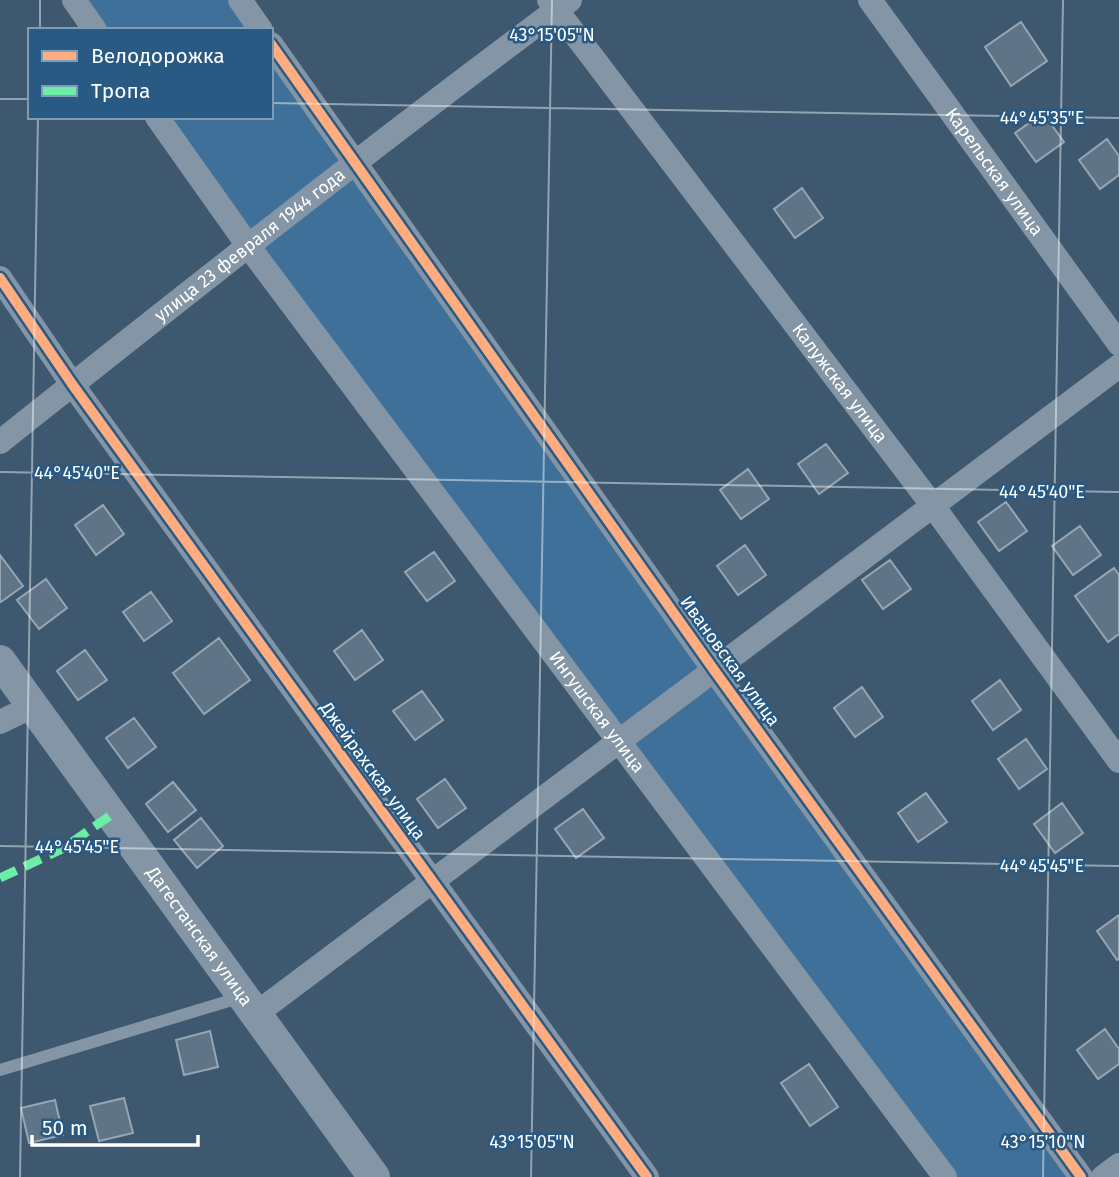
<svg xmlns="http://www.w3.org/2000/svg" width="1119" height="1177" font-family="'Fira Sans',sans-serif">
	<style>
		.green { fill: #3e7099 }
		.building { fill: #5f7486; stroke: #97a6b3; stroke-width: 2 }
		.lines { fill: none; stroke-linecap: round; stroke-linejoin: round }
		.service { stroke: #8495a5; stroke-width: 12 }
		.minor { stroke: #8495a5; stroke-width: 24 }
		.tertiary { stroke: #8495a5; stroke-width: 32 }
		.quiet { stroke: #6deda7; stroke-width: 9; stroke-dasharray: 18 9; stroke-linecap: butt }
		.cycleway-casing { stroke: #295a83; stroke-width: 15 }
		.cycleway { stroke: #ffac80; stroke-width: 10 }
		.ticks { fill: none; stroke: #fff; stroke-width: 2; stroke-opacity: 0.45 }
		.labels { text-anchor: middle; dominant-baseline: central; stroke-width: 5; stroke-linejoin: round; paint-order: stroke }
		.street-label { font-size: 18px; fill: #fff; stroke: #295a83 }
		.ticks-label { font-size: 18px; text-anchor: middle; fill: #fff; stroke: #295a83; stroke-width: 5; stroke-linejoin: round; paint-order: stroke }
	</style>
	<rect width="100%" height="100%" fill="#3d586f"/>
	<!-- green -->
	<path class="green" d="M69,0H240L261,30H91Z
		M271,44L1081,1177H945L154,117H271Z"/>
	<!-- building -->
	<path class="building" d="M1021,22L1047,61L1011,86L985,47Z
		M1043,113L1064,142L1036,162L1015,133Z
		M1107,139L1119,156V175L1100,189L1079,160Z
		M802,188L823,218L795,238L774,209Z
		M826,444L848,473L819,494L798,464Z
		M748,469L769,499L741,519L720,490Z
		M1006,502L1027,531L999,551L978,522Z
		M103,505L124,534L96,555L75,525Z
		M1080,526L1101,555L1073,575L1052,546Z
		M745,545L766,575L738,595L717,566Z
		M434,552L455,581L427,601L405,572Z
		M0,555L23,586L1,602L0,601Z
		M890,560L911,589L883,609L862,580Z
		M1114,568L1119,575V634L1108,642L1075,596Z
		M46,579L67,608L39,629L17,600Z
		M151,592L172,621L144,641L123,612Z
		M362,630L383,660L355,680L334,651Z
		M219,638L250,680L204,714L173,673Z
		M85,650L107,680L78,700L57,671Z
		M1000,680L1021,710L993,730L972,701Z
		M862,687L883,717L855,737L834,708Z
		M422,691L443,720L415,740L393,711Z
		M134,718L156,747L128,768L106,738Z
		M1026,739L1047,769L1019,789L998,759Z
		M445,779L466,808L438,828L417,799Z
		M173,782L196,810L168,832L146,804Z
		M926,793L947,822L918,842L898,813Z
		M1062,803L1083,833L1055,853L1034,824Z
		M583,809L604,838L576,858L555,829Z
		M201,818L223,846L197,868L174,840Z
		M1119,915V959L1117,960L1097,931Z
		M1105,1029L1119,1049V1064L1098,1079L1077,1050Z
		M210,1031L218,1067L184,1075L176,1040Z
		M809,1064L838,1107L810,1126L781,1083Z
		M124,1098L133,1133L99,1141L90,1106Z
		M55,1100L63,1135L29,1143L21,1108Z"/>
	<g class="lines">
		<!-- service -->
		<path class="service" d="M0,1070L242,997"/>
		<!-- minor -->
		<g class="minor">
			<path d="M74,0L95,30"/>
			<path d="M240,0L261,30"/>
			<path id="s1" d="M549,0L933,506L1119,761"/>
			<path id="s2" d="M870,0L1119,344"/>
			<path d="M271,44L714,670L1081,1177"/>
			<path id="s3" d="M157,117L249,247L945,1177"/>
			<path d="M0,278L72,384L647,1177"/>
			<path id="s4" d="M0,442C189,292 377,143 570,0"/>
			<path d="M0,722L31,707"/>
			<path d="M257,1013L1119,366"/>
			<path d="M1103,1177L1119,1165"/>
		</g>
		<!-- tertiary -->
		<path class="tertiary" id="s5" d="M0,661L374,1177"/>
		<!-- quiet -->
		<path class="quiet" d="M0,878L62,849L111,815"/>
		<!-- cycleway casing -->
		<g class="cycleway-casing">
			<path id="cycleway" d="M271,44L714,670L1081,1177
				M0,278L72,384L647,1177"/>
		</g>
		<!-- cycleway -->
		<use href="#cycleway" class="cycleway"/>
	</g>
	<!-- ticks -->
	<path class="ticks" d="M40,30V0M0,99H30M271,103L1119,118M0,472L1119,492M0,846L1119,866M20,1177L38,117M531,1177L552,0M1043,1177L1063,0"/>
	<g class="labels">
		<!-- street labels -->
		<g class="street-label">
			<text stroke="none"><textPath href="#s2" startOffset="212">Карельская улица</textPath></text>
			<text stroke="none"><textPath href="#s4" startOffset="318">улица 23 февраля 1944 года</textPath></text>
			<text stroke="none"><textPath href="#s1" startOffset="481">Калужская улица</textPath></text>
			<text transform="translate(730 661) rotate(54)">Ивановская улица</text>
			<text stroke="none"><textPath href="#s3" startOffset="740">Ингушская улица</textPath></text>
			<text transform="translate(373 771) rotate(54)">Джейрахская улица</text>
			<text stroke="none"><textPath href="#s5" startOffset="340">Дагестанская улица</textPath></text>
		</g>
	</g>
	<g class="ticks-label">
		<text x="552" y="41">43°15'05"N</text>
		<text x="1042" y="124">44°45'35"E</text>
		<text x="77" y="479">44°45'40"E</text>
		<text x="1042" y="498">44°45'40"E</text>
		<text x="77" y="853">44°45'45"E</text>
		<text x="1042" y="872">44°45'45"E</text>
		<text x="532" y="1148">43°15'05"N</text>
		<text x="1043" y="1148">43°15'10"N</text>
	</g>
	<!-- legend -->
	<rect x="28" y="28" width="245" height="91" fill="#295a83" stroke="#7f9cb5" stroke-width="2"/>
	<rect x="42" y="51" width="35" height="10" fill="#ffac80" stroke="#7f9cb5" stroke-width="2"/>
	<text x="91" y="63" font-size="21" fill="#ffffff">Велодорожка</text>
	<rect x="42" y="86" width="35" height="10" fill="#6deda7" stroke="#7f9cb5" stroke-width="2"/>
	<text x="91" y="98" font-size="21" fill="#ffffff">Тропа</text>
	<!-- scale -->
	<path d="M32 1135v10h166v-10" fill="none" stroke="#ffffff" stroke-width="3.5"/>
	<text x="42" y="1135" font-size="21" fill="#ffffff" stroke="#295a83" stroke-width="5" paint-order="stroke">50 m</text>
</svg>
